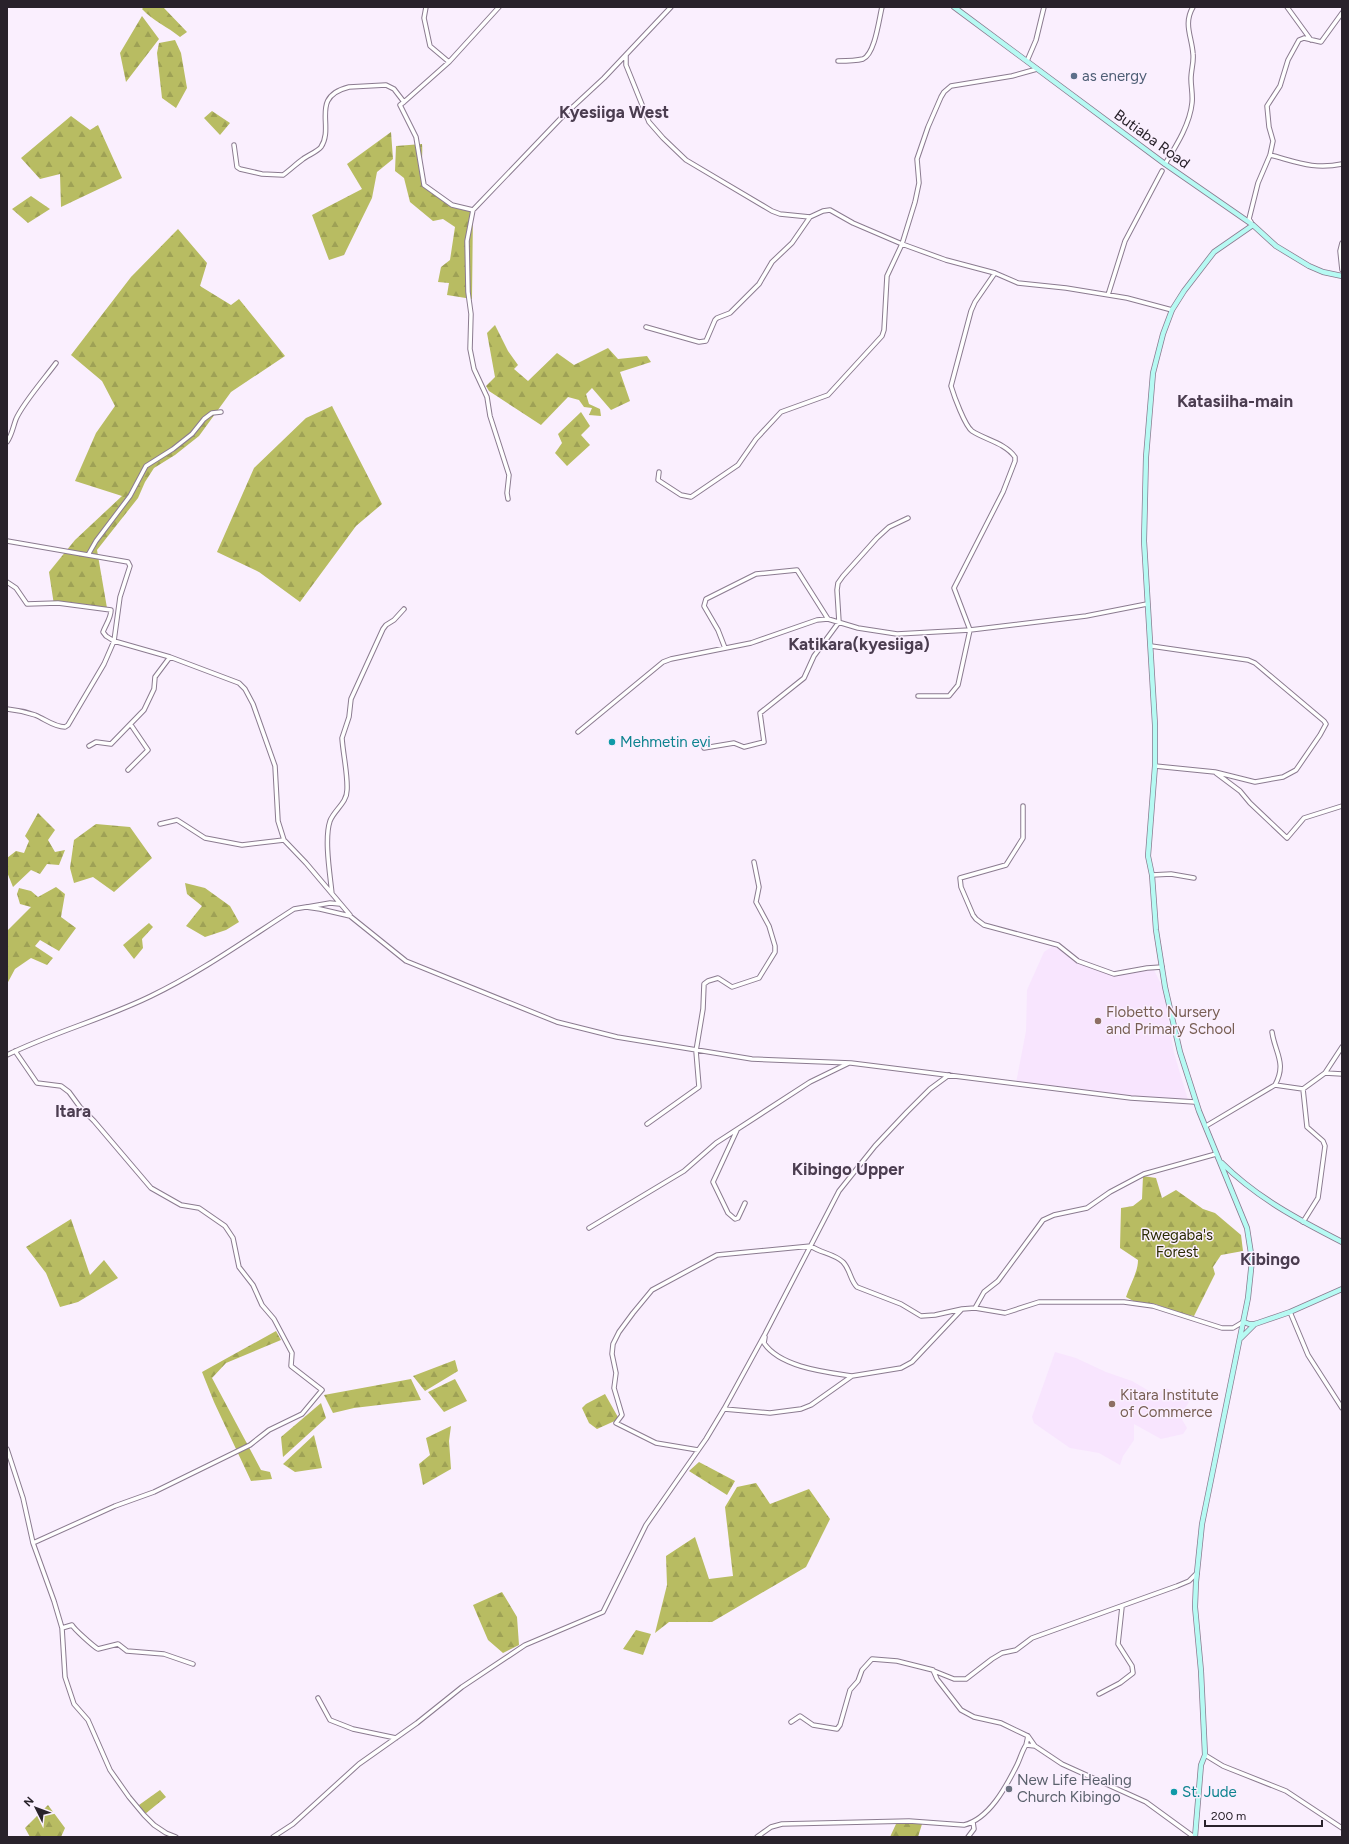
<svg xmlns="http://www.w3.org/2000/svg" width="1349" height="1844" font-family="Figtree,sans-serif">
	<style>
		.built { fill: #f8e5fe }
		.forest { fill: url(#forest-firs) }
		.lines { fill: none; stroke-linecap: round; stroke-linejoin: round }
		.street-casing { stroke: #8b7b90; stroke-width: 5.5 }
		.secondary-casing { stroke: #8b7b90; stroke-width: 6 }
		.street { stroke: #fff; stroke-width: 3.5 }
		.secondary { stroke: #b6faf3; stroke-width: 4.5 }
		.service-dot { fill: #5c6f8a; stroke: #faeffe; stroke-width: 1.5 }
		.culture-dot { fill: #0f9aa8; stroke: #faeffe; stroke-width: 1.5 }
		.education-dot { fill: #8d6e63; stroke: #faeffe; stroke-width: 1.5 }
		.worship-dot { fill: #6b7280; stroke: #faeffe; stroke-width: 1.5 }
		.labels { text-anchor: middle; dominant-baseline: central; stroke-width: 3; stroke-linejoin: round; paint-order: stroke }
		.service-label { font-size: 15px; fill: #4e5e75; stroke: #faeffe; text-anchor: start }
		.street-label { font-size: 15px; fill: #29222b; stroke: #faeffe }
		.culture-label { font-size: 15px; fill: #0d838f; stroke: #faeffe; text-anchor: start }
		.education-label { font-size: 15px; fill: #785e54; stroke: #faeffe; text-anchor: start }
		.park-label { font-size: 15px; fill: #2b2b03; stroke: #faeffe }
		.worship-label { font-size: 15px; fill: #5b616d; stroke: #faeffe; text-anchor: start }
		.quarter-label { font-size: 17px; font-weight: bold; fill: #4b3d50; stroke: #faeffe }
	</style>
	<defs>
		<pattern id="forest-firs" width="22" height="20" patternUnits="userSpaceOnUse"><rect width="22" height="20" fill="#b8bc62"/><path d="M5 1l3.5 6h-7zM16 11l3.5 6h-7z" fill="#9ea155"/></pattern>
	</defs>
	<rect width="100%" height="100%" fill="#faeffe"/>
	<!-- built -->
	<path class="built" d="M1056,944L1073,961L1110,973L1130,968H1153L1163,988L1174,1053L1189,1103L1016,1083L1026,1031L1027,990L1044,952Z
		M1055,1352L1076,1358L1106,1372L1132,1381L1156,1395L1165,1388L1192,1397L1180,1416L1187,1428L1183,1434L1161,1439L1134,1424V1440L1123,1456L1120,1465L1099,1453L1070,1448L1034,1423L1032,1417Z"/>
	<!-- forest -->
	<path class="forest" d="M144,7H163L187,32L180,37C168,27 153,21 142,9Z
		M142,16L159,39L126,82L120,53Z
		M175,40L181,53L187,88L176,108L162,98L157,53L159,43Z
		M212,111L230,123L220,135L204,118Z
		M71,116L90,130L98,125L122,178L61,207L60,174L40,179L21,158Z
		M391,132L393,159L377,172L372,198L344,255L329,260L312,215L362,189L347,164Z
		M422,144C423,154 421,164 422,175C423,196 457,205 473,210L472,299L447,295L449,283L438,282L441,267L450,260L455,227L443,219L433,221L410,202L404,178L395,171L396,146Z
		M31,196L50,209L28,223L12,209Z
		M178,229L207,263L200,286L231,305L239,299L285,356L231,392L199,436L175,455L154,468L145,482L138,498L97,550L107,608L54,605L49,572L75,540L122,496L75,481L96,433L115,406L102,381L71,355L131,277Z
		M495,325L508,351L518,365L514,369L528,381L557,353L574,365L608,348L618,359L647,356L651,362L620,372L630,401L611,410L592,388L586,394L589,404L600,409L601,416L589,415L592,408L584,407L579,400L568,397L541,425L489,391L486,386L495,377L487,333Z
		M332,406L382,504L356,526L300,602L259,572L217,552L254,468L306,418Z
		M581,412L590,426L581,435L590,445L567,466L555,453L562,443L558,434Z
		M38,813L55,830L48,840L55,852L65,850L59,865L47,864L40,874L31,870L13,887L7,872V858L16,851L24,853L29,841L25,836Z
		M96,824L130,827L152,858L114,892L93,877L74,883L70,868L74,840Z
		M185,883L205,888L230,906L239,922L226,930L205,937L186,926L202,906L187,894Z
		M56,887L65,894L61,917L76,928L59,951L40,940L35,946L53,958L47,965L31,958L15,969L7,984V931L31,907L20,904L17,894L19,888L31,891L38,897Z
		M149,923L153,927L142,939L143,948L134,959L123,945Z
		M1143,1176L1156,1178L1162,1198L1176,1190L1203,1209L1215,1213L1241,1235L1243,1251L1221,1255L1213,1267L1215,1274L1194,1316L1179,1313L1155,1304L1137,1303L1126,1297C1130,1285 1138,1272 1138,1260L1120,1248L1121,1208L1133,1206L1142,1199Z
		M71,1219L90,1275L104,1260L118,1278L78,1302L60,1307L46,1273L26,1247Z
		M276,1331L281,1340L226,1363L212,1378L261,1470L270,1472L272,1479L251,1481L214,1402L202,1372Z
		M455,1360L458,1371L425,1391L413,1376Z
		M411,1379L421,1400L354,1408L333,1413L324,1395Z
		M455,1379L467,1401L444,1412L428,1392Z
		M605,1394L619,1419L597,1429L589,1423L582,1408L586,1404Z
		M321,1403L326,1418L283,1457L281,1437Z
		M451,1426L449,1441L451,1469L423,1485L419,1464L430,1455L426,1438Z
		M314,1435L322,1468L295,1472L283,1464Z
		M699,1462L735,1481L727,1495L689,1471Z
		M756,1483L770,1504L809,1489L830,1519L806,1567L712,1622H669L655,1633L667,1585L666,1556L695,1537L709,1579L733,1576L725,1507L737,1487Z
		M502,1592L517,1617L519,1645L503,1653L488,1640L473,1605Z
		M636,1630L651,1634L643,1655L623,1649Z
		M160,1790L166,1797L145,1814L139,1805Z
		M48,1805L65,1828L61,1837H30L25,1828Z
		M902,1822L922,1824L918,1837H890L896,1824Z"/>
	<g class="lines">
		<!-- street casing -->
		<g class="street-casing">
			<path id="street" d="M426,7L424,18L430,46L449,62
				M1287,7L1311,40
				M626,55V65L649,122L663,138L686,160L772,211L780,214L810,217L823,211L830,210L853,223L902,244L946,260L995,273L1018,283L1066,288L1127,298L1172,310
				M838,61C845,61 855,61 863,59C875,54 879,19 882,7
				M1027,61L1036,40L1044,7
				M404,102L449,62L499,7
				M234,145L237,167L240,169L262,174L283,175C290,170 296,164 303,159C308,155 317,152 321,147C335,126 309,97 349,87L386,85L394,89L404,102L400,105L416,137L424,185L452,205L473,210
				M1270,155C1297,162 1314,170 1342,164
				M1165,164C1176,146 1190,124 1192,103C1193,95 1191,87 1191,79C1191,70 1194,62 1193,54C1192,37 1183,24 1193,7
				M1251,222L1249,219L1258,183L1270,155L1273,141L1269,127L1267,106L1280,86L1288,60L1299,40L1304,38L1321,42L1342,13
				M1342,243L1340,251L1342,270
				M1108,295L1125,241L1162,171
				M646,327L699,342L706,341L715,320L717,318L730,313L759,284L772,262L792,243L810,217
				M7,442C12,435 13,427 16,419C23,403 45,378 56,363
				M659,472L658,480L681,495L691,497L738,465L756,439L781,412L828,395L882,336L884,330L887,276L902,244L915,202L919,183L917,159L928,127L941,97L944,92L951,86L1012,76L1037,69
				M508,499L507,493L509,475L490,416L487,397L474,369L470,349L471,314L468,292L467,241L473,210L563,116L604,78L671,7
				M7,541L128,562L130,566L120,597L114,641L106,636L103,632C106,624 111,618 111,610L58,603L27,604L16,588L7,582
				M88,555L96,541L130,496L146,466L173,449L192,434L204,419L212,413L221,412
				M1151,646L1248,660L1255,663L1324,721L1326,724L1320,735L1296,770L1283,777L1255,782L1215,772L1155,766
				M725,648L718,630L704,606L706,599L756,574L797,570L828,619
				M918,696H949L958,685L970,630L954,588L1003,492L1015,461V457C1005,443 986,440 972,431C965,426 954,396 951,386L971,311L975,302L995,273
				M7,709C17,710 26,712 35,715C45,719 54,727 65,727L68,725L104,664L114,641L170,657L239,683L245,689L253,704L275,766L278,821L284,840L306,863L350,915
				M578,732L663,662L671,659L751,643L817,620L828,619L858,628L897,634L970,630L1086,616L1147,604
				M89,746L96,742L111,744L144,710L154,689L155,677L170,657
				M704,748L734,743L744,747L764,742L760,713L804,678L814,656L839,622L837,590L838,583L843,576L877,538L889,527L908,518
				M128,770L148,750L131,725
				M1216,773L1240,791L1250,803L1287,838L1304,818L1342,806
				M1023,806V838L1006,865L960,878L961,887L973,915L976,919L984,925L1058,945L1078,961L1114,974L1147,968L1162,967
				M160,824L177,820L205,838L242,845L284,840
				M1152,875L1171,874L1194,878
				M332,894C330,874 324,839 330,821C334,810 347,803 347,790C348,775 343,754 342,738L349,717L351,699L383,629L386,625L394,620L404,609
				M307,907L330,903L340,904
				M15,1051L37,1083L61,1086L69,1092L80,1107L94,1121L151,1188L181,1205L199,1208L225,1226L233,1238L239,1267L253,1285L262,1305L274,1319L292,1353L291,1366L322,1390L302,1414L269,1430L250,1445L154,1492L115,1506L33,1543
				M7,1055C54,1032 104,1019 151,996C201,972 247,939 294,909L306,907L320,909L350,916L406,961L557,1022L617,1037L752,1059L851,1063L1131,1098L1195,1102
				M1325,1073L1342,1074
				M1275,1085L1303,1089L1325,1073L1342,1047
				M1303,1089L1307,1127L1323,1141L1325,1146L1318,1198L1303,1222
				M647,1124L699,1087L696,1051L703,1009L704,984L708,981L718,978L732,987L759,978L775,952V946L769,926L756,902L759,887L754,862
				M1206,1126L1275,1085C1287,1063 1275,1053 1272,1032
				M737,1130L713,1182L728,1213L735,1219L738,1218L745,1203
				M589,1228L684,1171L716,1143L810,1082L849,1063
				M975,1308L984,1292L998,1281L1043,1220L1054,1215L1087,1208L1110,1192L1144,1174L1216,1154
				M1290,1312L1308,1355L1342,1408
				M765,1337L764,1343C780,1367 825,1372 852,1376
				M724,1409L770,1413L801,1409L811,1405L852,1376L901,1368L912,1362L962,1309L975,1308L1005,1313L1039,1302H1124L1153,1306L1222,1328H1233L1243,1322
				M7,1449L23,1498L33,1543L54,1601L62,1628L65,1677L74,1704L88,1720L110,1770L129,1797L144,1815L154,1825L166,1833L176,1837
				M698,1450L656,1443L616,1423L622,1415L614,1388L616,1373L612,1354L613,1344L619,1332L633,1313L652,1290L717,1255L811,1246C820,1253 833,1253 843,1262C850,1269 850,1280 857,1287L901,1304L921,1316L935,1315L962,1309
				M62,1628L72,1625C74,1629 93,1646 98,1649L118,1644L127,1651L164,1654L193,1664
				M934,1671L954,1679H966L992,1659L1002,1653L1016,1650L1032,1638L1177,1586L1189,1581L1197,1573
				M1099,1694L1120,1683L1133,1673L1132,1666L1118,1644L1122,1607
				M318,1698L330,1720L353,1729L396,1738
				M791,1722L800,1716L813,1725L837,1729L840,1725L850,1690L858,1681L862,1670L872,1659L897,1661L933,1670L937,1679L961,1710L974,1717L1001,1723L1028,1736L1026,1745
				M1028,1736L1035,1746
				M1205,1755L1223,1766L1286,1791L1342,1828
				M273,1837L293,1824L359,1764L417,1723L462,1687L525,1645L603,1612L646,1525L706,1439L724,1409L765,1334L839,1191L875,1146L907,1112L930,1089L949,1075
				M757,1837L771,1827L782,1824L909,1821L964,1825C989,1819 1006,1787 1017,1765C1020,1759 1022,1751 1026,1745L1035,1746L1062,1764L1146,1802L1194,1837
				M968,1837L974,1829L973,1822"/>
		</g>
		<!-- secondary casing -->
		<g class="secondary-casing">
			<path id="secondary" d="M954,7L1165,164L1253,225L1276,246L1309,266L1323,272L1342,276
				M1222,1163C1257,1198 1299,1220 1342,1242
				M1244,1322L1249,1324H1255L1290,1312L1342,1289
				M1241,1338L1255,1324
				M1195,1837L1201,1765L1205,1755L1201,1671L1195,1607L1196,1582L1202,1524L1248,1298L1252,1260L1247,1228L1199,1111L1180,1052L1165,987L1156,930L1152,875L1148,856L1155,766V725L1144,541L1146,457L1153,373L1163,334L1172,310L1184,291L1214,252L1253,225"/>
		</g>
		<!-- street -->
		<use href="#street" class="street"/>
		<!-- secondary -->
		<use href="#secondary" class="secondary"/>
	</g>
	<!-- markers -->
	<circle class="service-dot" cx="1074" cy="76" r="4"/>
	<g class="culture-dot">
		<circle cx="612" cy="742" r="4"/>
		<circle cx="1174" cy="1792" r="4"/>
	</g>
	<g class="education-dot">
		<circle cx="1098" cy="1021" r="4"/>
		<circle cx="1112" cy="1404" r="4"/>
	</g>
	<circle class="worship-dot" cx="1009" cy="1789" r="4"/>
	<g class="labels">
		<!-- service labels -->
		<g class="service-label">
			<text x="1082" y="76">as energy</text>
		</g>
		<!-- street labels -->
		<g class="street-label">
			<text transform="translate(1152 139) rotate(36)">Butiaba Road</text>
		</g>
		<!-- culture labels -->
		<g class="culture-label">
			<text x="620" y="742">Mehmetin evi</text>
			<text x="1182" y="1792">St. Jude</text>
		</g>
		<!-- education labels -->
		<g class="education-label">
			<text x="1106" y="1012">Flobetto Nursery<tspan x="1106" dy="17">and Primary School</tspan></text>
			<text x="1120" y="1395">Kitara Institute<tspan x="1120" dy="17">of Commerce</tspan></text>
		</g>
		<!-- park labels -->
		<g class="park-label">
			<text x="1177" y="1235">Rwegaba's<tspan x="1177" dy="17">Forest</tspan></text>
		</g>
		<!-- worship labels -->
		<g class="worship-label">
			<text x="1017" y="1780">New Life Healing<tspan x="1017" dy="17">Church Kibingo</tspan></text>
		</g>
		<!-- quarter labels -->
		<g class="quarter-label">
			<text x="614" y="112">Kyesiiga West</text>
			<text x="1235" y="401">Katasiiha-main</text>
			<text x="859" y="644">Katikara(kyesiiga)</text>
			<text x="73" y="1111">Itara</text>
			<text x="848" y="1169">Kibingo Upper</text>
			<text x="1270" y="1259">Kibingo</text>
		</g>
	</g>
	<!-- border -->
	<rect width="1349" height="1844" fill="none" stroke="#29222b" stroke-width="16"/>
	<!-- north arrow -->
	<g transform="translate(36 1808) rotate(312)" stroke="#faeffe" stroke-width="3" paint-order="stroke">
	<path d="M0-3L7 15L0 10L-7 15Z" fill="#29222b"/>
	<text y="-6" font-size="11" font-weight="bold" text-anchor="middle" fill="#29222b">N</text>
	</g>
	<!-- scale -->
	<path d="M1205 1820v6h117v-6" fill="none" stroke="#29222b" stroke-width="2"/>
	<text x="1211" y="1820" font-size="12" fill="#29222b" stroke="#faeffe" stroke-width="3" paint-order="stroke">200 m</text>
</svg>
